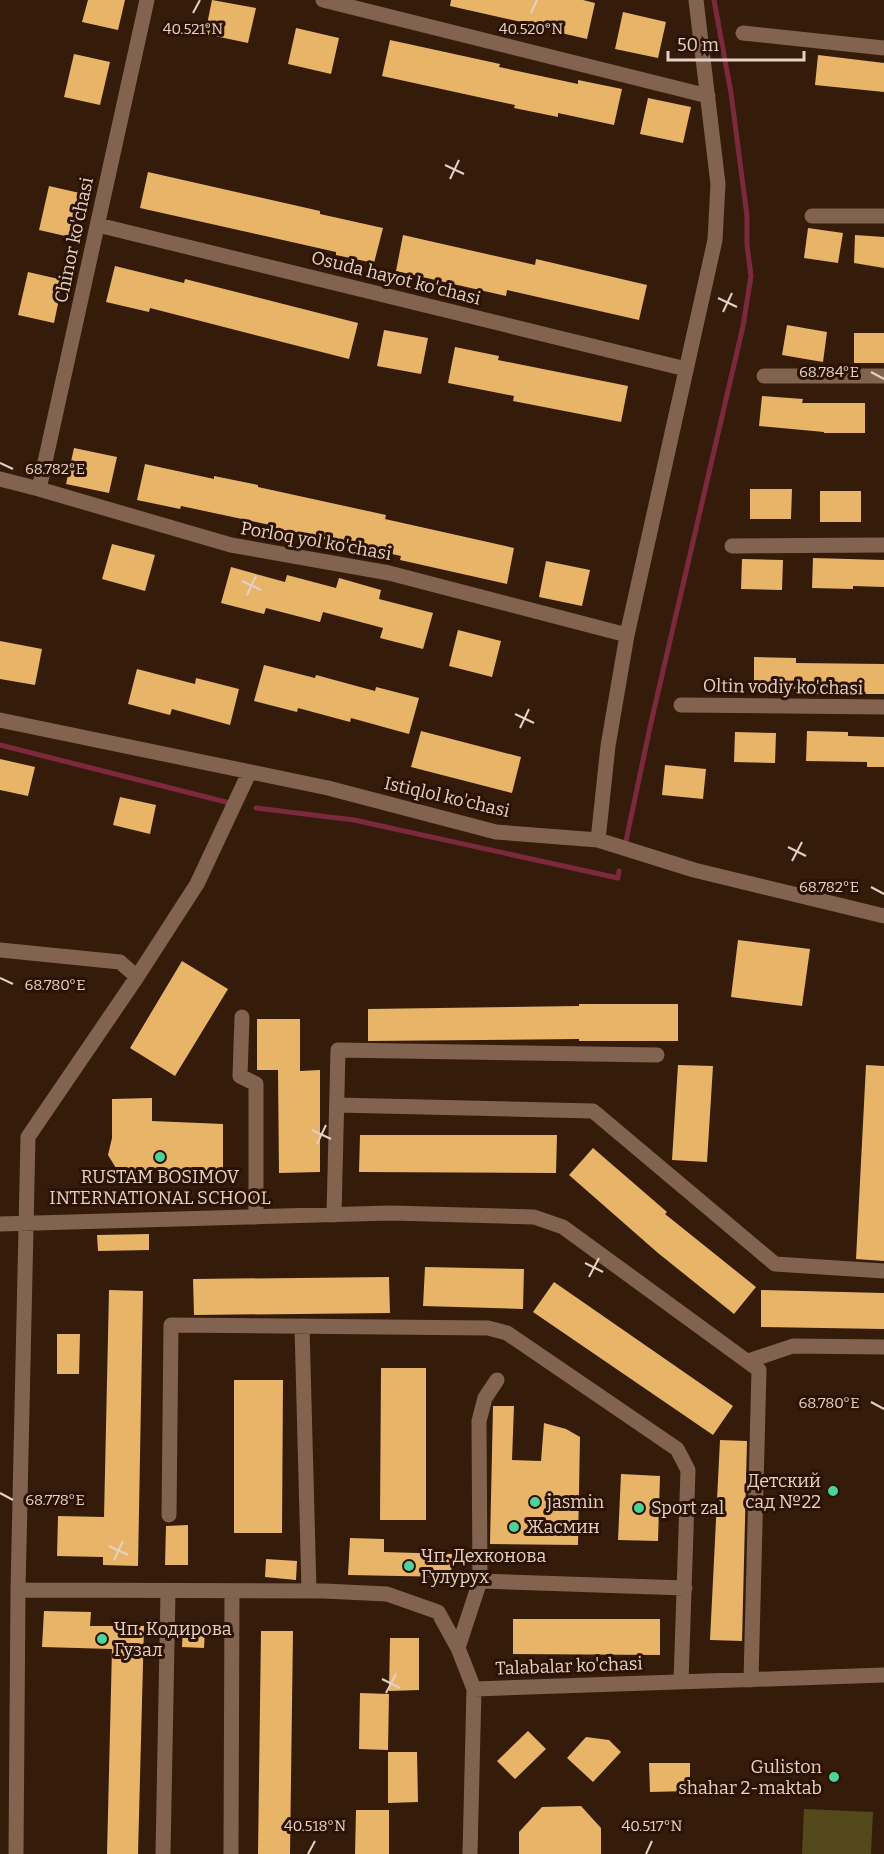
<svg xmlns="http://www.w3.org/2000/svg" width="884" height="1854" font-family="Bitter,serif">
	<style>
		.green { fill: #53491b }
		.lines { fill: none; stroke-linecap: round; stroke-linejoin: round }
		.stream { stroke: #7a2a3c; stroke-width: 5 }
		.building { fill: #e8b468 }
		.minor { stroke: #826350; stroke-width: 15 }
		.ticks { fill: none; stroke: #e3d1c6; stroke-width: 2 }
		.poi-dot { fill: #4dd39a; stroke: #2b1202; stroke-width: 2 }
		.labels { text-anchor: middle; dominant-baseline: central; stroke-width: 6; stroke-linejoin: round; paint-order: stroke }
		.street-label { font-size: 18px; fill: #e3d1c6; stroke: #2b1202 }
		.poi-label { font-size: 18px; fill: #e3d1c6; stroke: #2b1202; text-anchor: start }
		.ticks-label { font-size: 15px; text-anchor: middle; fill: #e3d1c6; stroke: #2b1202; stroke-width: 6; stroke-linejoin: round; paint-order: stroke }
	</style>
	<rect width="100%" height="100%" fill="#351c0a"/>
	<!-- green -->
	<path class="green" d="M804,1809L873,1812L871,1854H802Z"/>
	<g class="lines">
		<!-- stream -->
		<path class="stream" d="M0,745L226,802
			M256,808L354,820L618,878L619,871
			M626,841L650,727L743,326L751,276L747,245V216L731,93L714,0"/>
	</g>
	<!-- building -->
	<path class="building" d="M88,0H125L118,30L82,22Z
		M212,0L256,8L248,43L205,34Z
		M451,0H583L595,3L587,39L544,29V27L450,6Z
		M623,12L666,22L658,58L615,49Z
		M296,28L339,38L331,74L288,64Z
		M390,40L500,64L499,67L578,84V80L622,89L614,125L558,113V117L514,108L515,105L382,76Z
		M74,54L110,62L100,105L64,97Z
		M818,55L884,63V92L815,85Z
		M648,98L691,107L683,143L640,134Z
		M148,172L320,211V214L383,228L374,263L336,255V252L140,208Z
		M49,186L84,194L74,238L39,230Z
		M808,228L843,233L838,263L804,258Z
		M403,235L535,265L536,259L647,285L639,320L507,290L506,296L396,271Z
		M855,235L884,237V268L854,263Z
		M115,266L184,283L185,279L358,323L349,359L150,308L149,312L106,302Z
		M28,272L63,280L54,323L18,315Z
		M787,325L827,332L823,362L782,355Z
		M384,330L428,338L421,374L377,366Z
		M854,333H884V363H854Z
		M455,347L499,356L498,360L628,386L621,422L513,401L514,396L448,383Z
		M762,396L803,399L802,403H865V433H824V432L759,426Z
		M74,448L117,457L109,493L66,484Z
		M145,464L214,479V476L258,485V487L386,515L385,519L514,548L507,584L400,560L401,556L270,527V525L181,506L180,509L137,500Z
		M750,489H792L791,519H750Z
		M820,491H861V522H820Z
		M112,544L155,555L145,591L102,579Z
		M813,558L884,560V587L853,586V589L812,588Z
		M742,559L783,560L782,590L741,589Z
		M546,561L590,570L582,606L539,597Z
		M231,567L285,582L287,575L336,588L339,578L381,590L379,599L433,613L423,649L380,638L383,628L323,612L320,622L266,608L264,614L221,603Z
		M458,630L501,641L492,677L449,666Z
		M0,641L42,649L35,685L0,679Z
		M754,657L796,658V663L884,664V694H816V689L754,688Z
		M264,665L315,678L316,675L375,691L376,687L419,698L409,734L351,718L350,722L298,708L297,712L254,701Z
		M137,669L195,684L196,678L239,689L230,725L172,709L170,715L128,704Z
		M421,731L521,757L512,793L411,767Z
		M807,731L848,732V736L884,737V767H867V762L806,761Z
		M735,732L776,733L775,763L734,762Z
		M0,759L35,767L28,796L0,790Z
		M665,765L706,769L703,799L662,795Z
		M120,797L156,805L150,834L113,825Z
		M738,940L810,949L802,1006L731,997Z
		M182,961L228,989L175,1076L130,1048Z
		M579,1004H678V1041H579V1039L368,1041V1009L579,1006Z
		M257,1019H300V1071L320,1070V1172L279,1173L278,1070H257Z
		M678,1065L713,1066L707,1162L672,1160Z
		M866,1065L884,1066V1261L856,1259Z
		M152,1098V1121L223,1124V1170L158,1171L135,1180L119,1173L108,1155L112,1138V1099Z
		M360,1135H557L556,1173L359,1172Z
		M593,1148L667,1212L665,1214L756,1287L734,1314L658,1253L569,1175Z
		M149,1234V1250L98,1251L97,1235Z
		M425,1267L524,1269L523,1309L423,1306Z
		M389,1277L390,1313L194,1315L193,1279Z
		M554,1282L733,1406L713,1435L533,1312Z
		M109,1290L143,1291L138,1566L103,1565V1557L57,1556L58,1516L104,1517Z
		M761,1290L884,1293V1329L761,1327Z
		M57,1334H80L79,1374H57Z
		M381,1368H426V1520H380Z
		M234,1380H283L282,1533H234Z
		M493,1406H514L512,1460L541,1461L544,1423L566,1429L580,1437L578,1545L490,1544Z
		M720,1440L747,1441L742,1641L710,1640Z
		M621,1474L660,1476L658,1541L618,1540Z
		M188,1525V1565H165L166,1526Z
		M350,1538L384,1539V1552L452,1554L451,1577L348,1575Z
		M266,1559L297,1561L296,1580L265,1577Z
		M44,1611L91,1612L90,1626H144L138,1854H107L112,1649L42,1647Z
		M513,1619H660V1655L513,1654Z
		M183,1628L205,1629L204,1648L182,1647Z
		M261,1631H293L290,1854H258Z
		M390,1638H419V1690L389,1691Z
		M360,1693L389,1694L388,1750L359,1749Z
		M528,1731L546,1749L515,1779L497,1761Z
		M586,1737L609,1740L621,1752L593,1782L567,1758Z
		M388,1752H417L418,1802L388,1803Z
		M649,1763H690V1791L650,1792Z
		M581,1806L601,1828V1854H519V1832L542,1807Z
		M356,1810H389V1854H355Z"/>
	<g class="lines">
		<!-- minor -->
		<path class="minor" d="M323,0L708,96
			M743,33L884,48
			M812,216H884
			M98,225L686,369
			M764,376H884
			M0,479L39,489L231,545L389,573L627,635
			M39,489L147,0
			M732,546L884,545
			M681,705L884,707
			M0,720L328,788L496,832L598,840L694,870L884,916
			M598,840L608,746L627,635L715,240L718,184L696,0
			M0,950L120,962L137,977
			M242,1017L240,1076L256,1084V1217
			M337,1105L593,1111L775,1264L884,1271
			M334,1215L338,1050L657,1055
			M0,1224L391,1213L534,1217L563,1227L759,1370L751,1680
			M302,1326L309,1591
			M748,1361L793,1346L884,1347
			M169,1515L171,1325L488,1328L507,1333L677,1449L688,1470L681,1682
			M480,1581L685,1588
			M18,1590L324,1591L387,1594L438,1612L458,1648L474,1689L470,1854
			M458,1648L480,1581L479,1421L485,1398L497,1380
			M474,1689L884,1675
			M16,1854L18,1590L28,1137L137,977L197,884L249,773
			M163,1854L168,1591
			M231,1854L232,1591"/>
	</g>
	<!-- ticks -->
	<path class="ticks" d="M193,13L200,0M531,13L537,0M445,165L464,174M450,179L459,160M718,298L737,307M723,312L732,293M871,372L884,379M0,463L13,469M242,581L261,590M247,595L256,576M515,714L534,723M520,728L529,709M788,847L806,856M792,861L802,842M871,887L884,894M0,978L13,984M312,1130L331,1139M317,1144L326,1125M585,1263L603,1272M589,1277L599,1258M871,1402L884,1409M0,1493L13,1500M109,1546L128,1555M114,1560L123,1541M382,1679L400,1688M386,1693L396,1674M308,1854L315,1841M646,1854L652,1841"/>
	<!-- markers -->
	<g class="poi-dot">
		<circle cx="160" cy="1157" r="6"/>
		<circle cx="833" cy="1491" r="6"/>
		<circle cx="535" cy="1502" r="6"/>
		<circle cx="639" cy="1508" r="6"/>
		<circle cx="514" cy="1527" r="6"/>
		<circle cx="409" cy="1566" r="6"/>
		<circle cx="102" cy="1639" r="6"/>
		<circle cx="834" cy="1777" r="6"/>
	</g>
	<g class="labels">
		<!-- street labels -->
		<g class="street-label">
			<text transform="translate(74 240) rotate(-78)">Chinor ko'chasi</text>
			<text transform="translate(396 278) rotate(14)">Osuda hayot ko'chasi</text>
			<text transform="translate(316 541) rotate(10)">Porloq yol ko'chasi</text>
			<text transform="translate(783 687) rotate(1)">Oltin vodiy ko'chasi</text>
			<text transform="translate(447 797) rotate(13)">Istiqlol ko'chasi</text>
			<text transform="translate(569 1666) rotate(-2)">Talabalar ko'chasi</text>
		</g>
		<!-- poi labels -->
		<g class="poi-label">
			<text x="160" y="1177" text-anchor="middle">RUSTAM BOSIMOV<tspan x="160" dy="21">INTERNATIONAL SCHOOL</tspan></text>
			<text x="821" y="1481" text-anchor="end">Детский<tspan x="821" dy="21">сад №22</tspan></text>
			<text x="547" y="1502">jasmin</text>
			<text x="651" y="1508">Sport zal</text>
			<text x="526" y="1527">Жасмин</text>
			<text x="421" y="1556">Чп. Дехконова<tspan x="421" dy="21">Гулурух</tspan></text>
			<text x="114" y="1629">Чп. Кодирова<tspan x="114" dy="21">Гузал</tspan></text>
			<text x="822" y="1767" text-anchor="end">Guliston<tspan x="822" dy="21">shahar 2-maktab</tspan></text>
		</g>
	</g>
	<g class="ticks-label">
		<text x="193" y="34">40.521°N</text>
		<text x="531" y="34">40.520°N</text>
		<text x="829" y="377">68.784°E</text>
		<text x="55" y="474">68.782°E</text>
		<text x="829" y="892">68.782°E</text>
		<text x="55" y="990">68.780°E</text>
		<text x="829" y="1408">68.780°E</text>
		<text x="55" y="1505">68.778°E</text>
		<text x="315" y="1831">40.518°N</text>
		<text x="652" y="1831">40.517°N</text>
	</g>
	<!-- scale -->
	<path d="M668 51v9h136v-9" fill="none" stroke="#e3d1c6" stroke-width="3"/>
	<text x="677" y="51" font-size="18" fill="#e3d1c6" stroke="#2b1202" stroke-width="4.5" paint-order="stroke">50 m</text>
</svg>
